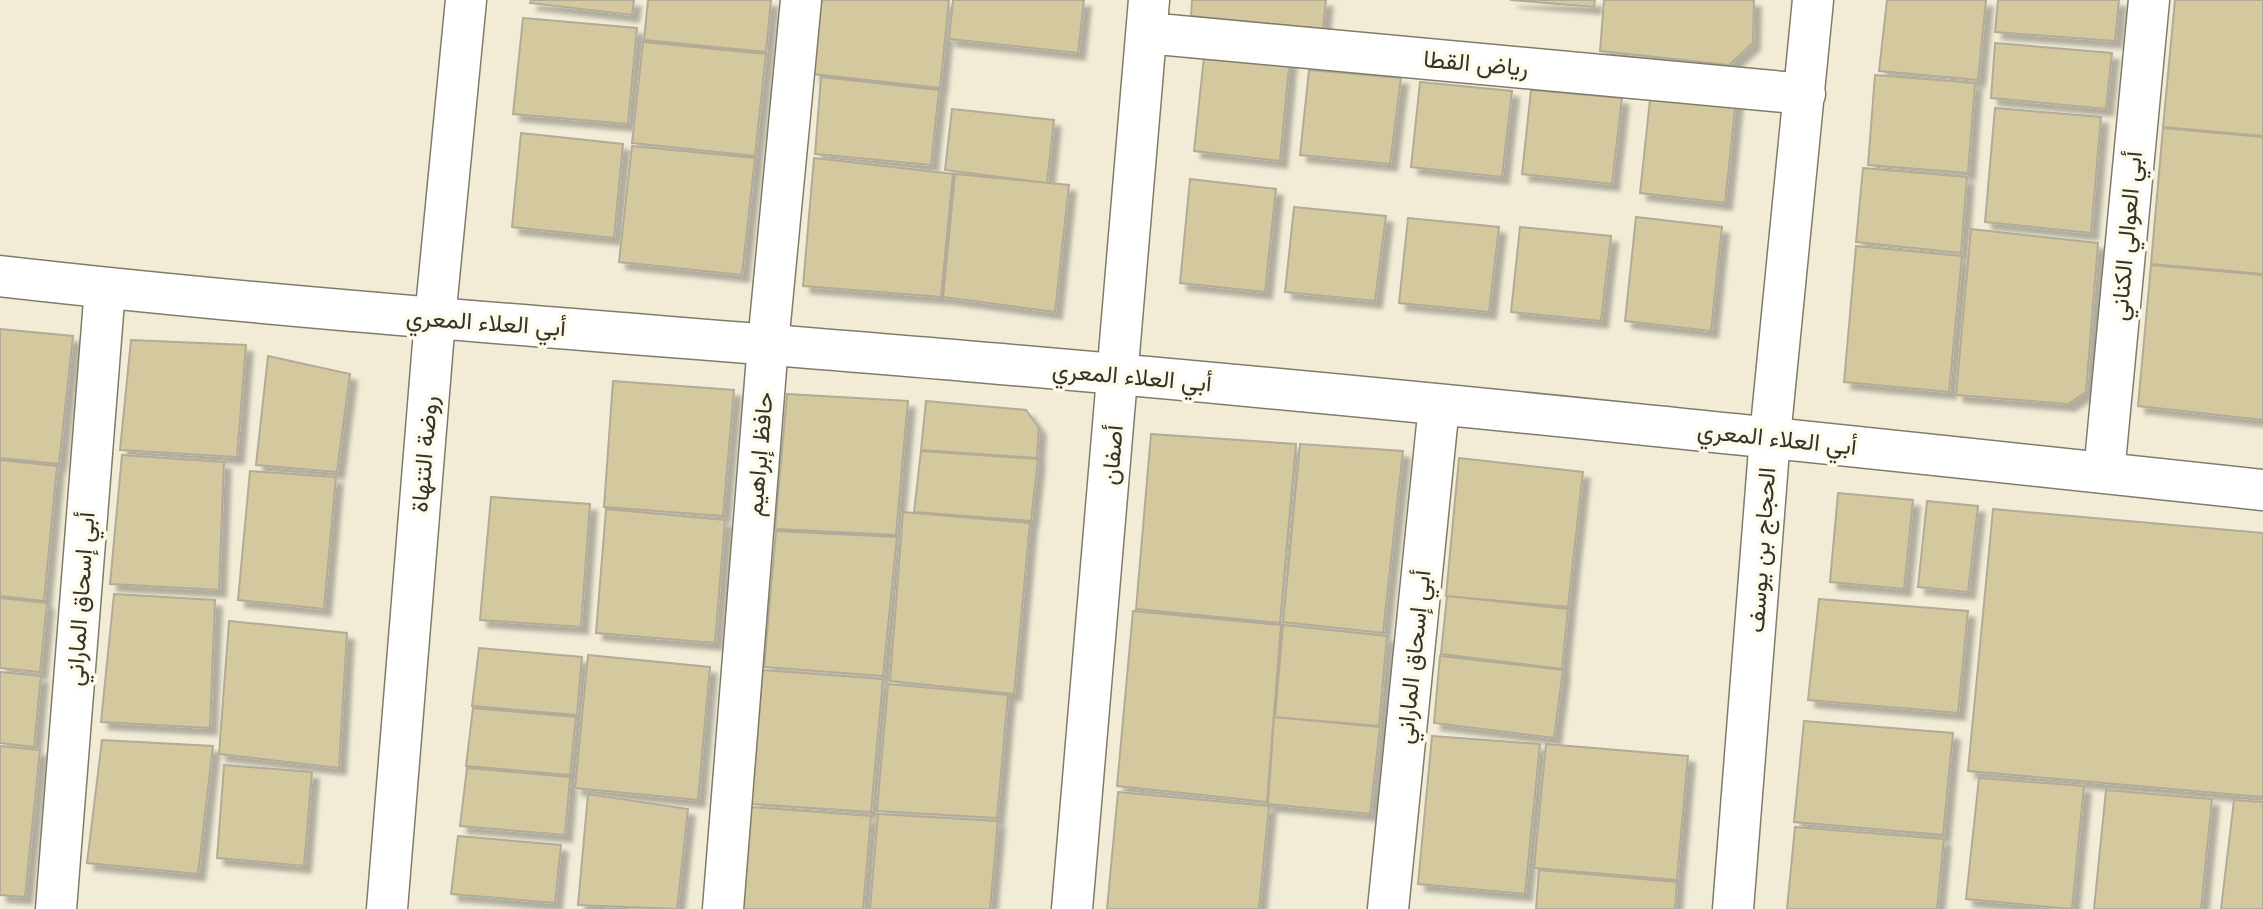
<svg xmlns="http://www.w3.org/2000/svg" width="2263" height="909" font-family="Helvetica,Vazirmatn,sans-serif">
	<style>
		.building { fill: #d4c89e; stroke: #b1ab97; stroke-width: 2; filter: url(#shadow) }
		.lines { fill: none; stroke-linecap: round; stroke-linejoin: round }
		.street-casing { stroke: #817c69; stroke-width: 43 }
		.street { stroke: #fff; stroke-width: 40 }
		.labels { text-anchor: middle; dominant-baseline: central; stroke-width: 7; stroke-linejoin: round; paint-order: stroke }
		.street-label { font-size: 24px; fill: #35322a; stroke: #fefae9 }
	</style>
	<defs>
		<filter id="shadow"><feDropShadow dx="7" dy="7" stdDeviation="2" flood-color="#0004"/></filter>
	</defs>
	<rect width="100%" height="100%" fill="#f2ecd7"/>
	<!-- building -->
	<path class="building" d="M531,0H634L632,15L530,3Z
		M648,0H771L766,52L644,40Z
		M821,0H949L940,88L813,74Z
		M953,0H1084L1078,53L949,39Z
		M1192,0H1326L1323,29L1191,16Z
		M1510,0H1595L1594,7Z
		M1604,0H1754L1753,43L1729,65L1600,51Z
		M1887,0H1986L1978,80L1879,71Z
		M1998,0H2119L2115,41L1995,32Z
		M2175,0H2263V136L2163,127Z
		M523,18L637,28L628,124L513,114Z
		M643,42L766,54L755,156L632,143Z
		M1995,43L2112,53L2106,109L1991,98Z
		M1205,47L1290,57L1280,161L1194,151Z
		M1309,70L1401,78L1390,164L1300,155Z
		M1875,75L1975,83L1968,173L1868,165Z
		M821,77L939,90L931,165L815,154Z
		M1420,82L1512,91L1502,177L1411,167Z
		M1531,90L1622,98L1612,184L1522,174Z
		M1651,90L1736,100L1725,203L1640,193Z
		M1995,108L2101,117L2091,233L1985,222Z
		M952,109L1054,120L1047,183L945,170Z
		M2163,128L2263,137V274L2151,264Z
		M521,133L623,144L614,238L512,227Z
		M632,146L755,158L742,275L619,262Z
		M814,158L953,174L941,297L803,286Z
		M1863,168L1967,177L1961,253L1856,242Z
		M955,174L1069,185L1055,312L943,297Z
		M1190,179L1276,189L1265,292L1180,283Z
		M1294,207L1386,216L1375,301L1285,292Z
		M1636,217L1722,227L1711,331L1625,321Z
		M1408,218L1499,227L1489,312L1399,303Z
		M1520,227L1611,236L1601,321L1511,312Z
		M1971,229L2098,243L2086,392L2068,404L1956,395Z
		M1856,246L1962,256L1949,392L1844,382Z
		M2151,265L2263,275V420L2138,406Z
		M0,329L73,336L59,464L0,458Z
		M131,340L246,345L237,457L120,450Z
		M268,356L350,374L337,472L256,465Z
		M613,381L734,390L723,516L604,507Z
		M787,394L908,401L896,535L775,529Z
		M926,401L1026,410L1039,428L1037,458L921,450Z
		M1151,434L1296,444L1280,623L1136,609Z
		M1300,444L1403,451L1383,633L1283,622Z
		M921,451L1038,459L1031,521L914,512Z
		M122,455L224,462L219,590L110,584Z
		M1459,458L1583,472L1568,607L1446,596Z
		M0,460L57,466L44,601L0,596Z
		M250,471L336,477L324,609L238,600Z
		M1838,493L1913,500L1904,589L1830,582Z
		M491,497L590,504L581,627L480,620Z
		M1927,501L1978,506L1968,592L1918,587Z
		M606,509L725,520L715,643L596,633Z
		M1993,509L2263,533V797L1968,771Z
		M903,512L1030,523L1014,694L890,681Z
		M776,531L897,537L883,676L764,667Z
		M114,594L215,600L210,728L101,722Z
		M1447,596L1568,609L1562,669L1441,654Z
		M0,598L47,603L40,672L0,668Z
		M1819,599L1968,611L1958,713L1808,700Z
		M1133,611L1281,625L1267,802L1117,786Z
		M229,621L347,633L339,768L219,754Z
		M1283,625L1387,636L1379,726L1275,717Z
		M479,648L582,657L577,715L472,706Z
		M588,655L710,667L698,800L575,788Z
		M1440,656L1563,670L1554,738L1434,723Z
		M763,670L883,679L871,812L751,804Z
		M0,672L41,676L34,747L0,743Z
		M888,684L1008,695L997,818L877,811Z
		M473,708L576,717L570,775L466,766Z
		M1274,717L1380,727L1370,814L1268,804Z
		M1804,721L1953,733L1943,835L1794,822Z
		M1432,736L1540,744L1525,894L1418,884Z
		M102,740L213,746L198,874L87,863Z
		M1546,744L1688,756L1677,880L1534,868Z
		M0,746L40,750L25,897L0,895Z
		M224,765L312,772L304,866L217,858Z
		M467,768L570,777L565,835L460,826Z
		M1979,778L2084,786L2072,909L1966,899Z
		M2106,790L2212,799L2201,909H2094Z
		M1118,792L1269,806L1259,909H1107Z
		M588,794L688,809L677,909L578,905Z
		M2234,800L2263,802V909H2221Z
		M751,807L871,816L863,909H742Z
		M878,814L998,821L990,909H870Z
		M1795,827L1944,839L1937,909H1787Z
		M458,836L561,845L555,903L451,894Z
		M1539,870L1677,882L1675,909H1536Z"/>
	<g class="lines">
		<!-- street casing -->
		<g class="street-casing">
			<path id="street" d="M1147,33L1805,94
				M0,276C333,314 668,335 1001,364C1422,400 1843,445 2263,490
				M2104,473L2149,0
				M56,909L105,288
				M387,909L435,319L466,0
				M723,909L768,344L801,0
				M1072,909L1149,0
				M1388,909L1439,405
				M1733,909L1770,437L1813,0"/>
		</g>
		<!-- street -->
		<use href="#street" class="street"/>
	</g>
	<g class="labels">
		<!-- street labels -->
		<g class="street-label">
			<text transform="translate(1476 63) rotate(5)">رياض القطا</text>
			<text transform="translate(2126 236) rotate(-85)">أبي العوالي الكناني</text>
			<text transform="translate(486 322) rotate(4)">أبي العلاء المعري</text>
			<text transform="translate(1132 376) rotate(5)">أبي العلاء المعري</text>
			<text transform="translate(1777 438) rotate(6)">أبي العلاء المعري</text>
			<text transform="translate(424 454) rotate(-85)">روضة التنهاة</text>
			<text transform="translate(759 454) rotate(-85)">حافظ إبراهيم</text>
			<text transform="translate(1112 455) rotate(-85)">أصفان</text>
			<text transform="translate(1761 550) rotate(-86)">الحجاج بن يوسف</text>
			<text transform="translate(80 599) rotate(-86)">أبي إسحاق الماراني</text>
			<text transform="translate(1413 657) rotate(-84)">أبي إسحاق الماراني</text>
		</g>
	</g>
</svg>
